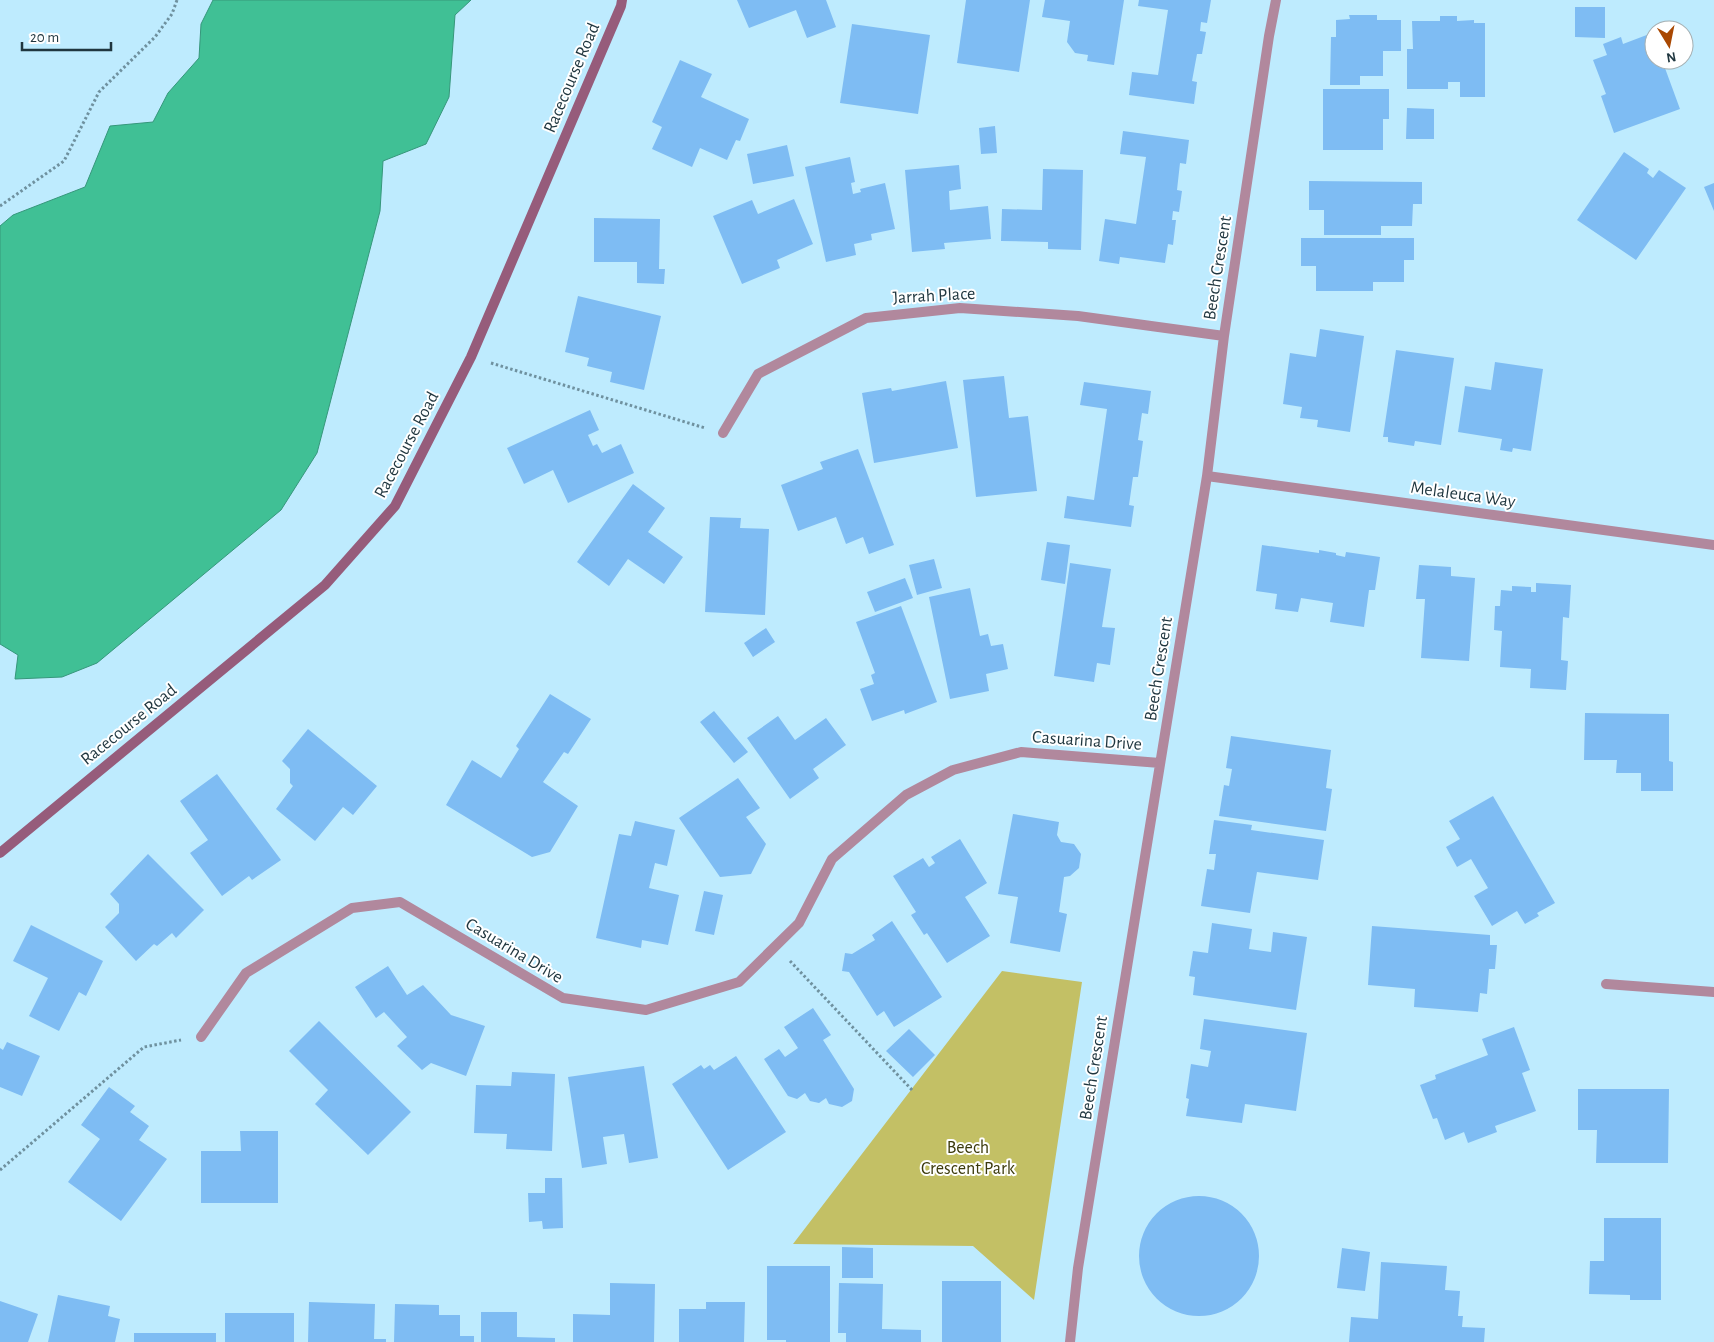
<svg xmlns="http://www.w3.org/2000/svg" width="1714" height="1342" font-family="'Alegreya Sans',sans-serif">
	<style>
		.green { fill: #c3c065 }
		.water { fill: #40c095; stroke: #36977b }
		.building { fill: #7ebcf3 }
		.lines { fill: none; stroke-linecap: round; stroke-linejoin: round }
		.path { stroke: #6f919f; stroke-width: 3; stroke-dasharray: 2.5 2.5; stroke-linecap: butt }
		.street { stroke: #b1889d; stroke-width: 10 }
		.secondary { stroke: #965c7b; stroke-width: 10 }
		.labels { text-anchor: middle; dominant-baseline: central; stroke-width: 4; stroke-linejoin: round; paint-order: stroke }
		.street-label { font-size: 18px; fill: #1f363f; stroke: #fff }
		.park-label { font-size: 18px; fill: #3c3a0c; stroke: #fff }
	</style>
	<rect width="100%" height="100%" fill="#beebfe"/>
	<!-- green -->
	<path class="green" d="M1002,971L1082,982L1034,1300L973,1246L793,1244Z"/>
	<!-- water -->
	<path class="water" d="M213,0H471L455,15L449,97L426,144L383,161L380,211L317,453L281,510L97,663L62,677L15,679L18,655L0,644V226L13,215L85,187L110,126L153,122L168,93L199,58L201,24Z"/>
	<!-- building -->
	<path class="building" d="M737,0H826L836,27L807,38L796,10L749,28Z
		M966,0H1030L1019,72L957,63Z
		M1045,0H1124L1114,65L1087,61L1088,55L1075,53L1067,42L1070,21L1042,17Z
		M1139,0H1211L1207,23L1201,22L1200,31L1206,32L1202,54H1197L1192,81L1197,82L1194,104L1129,95L1132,72L1158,75L1168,10L1138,6Z
		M1575,7H1605V38L1575,37Z
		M1349,15H1377V20H1401V51H1383V76H1360V85H1330L1331,37H1336V20L1350,19Z
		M1440,16H1457V21L1474,20V23H1485V97H1460V82H1448V89H1407V49H1413L1412,21H1440Z
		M852,24L930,35L918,114L840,103Z
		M1652,33L1654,37V60H1662L1680,109L1614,133L1601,96L1606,94L1593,60L1607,55L1603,44L1621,37L1623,44Z
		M680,60L712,74L701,97L749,119L740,141L736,140L727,160L700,148L692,167L652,149L662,127L652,122Z
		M1323,89H1389V119H1383V150H1323Z
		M1407,108L1434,109V139H1406Z
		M995,126L997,153L981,154L979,128Z
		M1123,131L1189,140L1186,164L1180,163L1177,190L1182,191L1179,212L1173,211L1172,220H1176L1173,245L1168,244L1165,263L1120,257L1119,264L1099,261L1105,219L1136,224L1146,157L1120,154Z
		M787,145L794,176L753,184L747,154Z
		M1624,152L1649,169L1647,173L1653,178L1659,170L1686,188L1636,260L1577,220Z
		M850,157L855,182L851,183L853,194L861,192L860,189L885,183L895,229L871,234L872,240L854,244L856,255L826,262L805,167Z
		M959,165L961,189L949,191L950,210L988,206L991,239L944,243L945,249L912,252L905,170Z
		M1043,169L1083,170L1081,250L1048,249V242L1001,241L1002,209L1042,210Z
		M1309,181L1422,182V204H1413L1412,226H1381V235H1324V210H1309Z
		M1714,183V211L1704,187Z
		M794,199L813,244L777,260L780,268L742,284L713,216L752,200L758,214Z
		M594,218L660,219L659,269H665L664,284L637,283V262H594Z
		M1301,238H1414V260H1404V282H1373V291H1316V266H1301Z
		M578,296L661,316L644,390L610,382L612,372L587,366L589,358L565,352Z
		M1320,329L1364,336L1350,432L1317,427L1318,420L1300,418L1302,407L1283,404L1290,353L1316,357Z
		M1396,350L1454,358L1441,445L1415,441L1414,446L1388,442V437H1383Z
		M1495,362L1543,369L1531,451L1513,448L1512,452L1500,450L1502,439L1458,432L1465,386L1491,390Z
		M1004,376L1009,418L1028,416L1037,491L976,497L963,380Z
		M946,381L958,448L874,463L862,393L891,388L892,391Z
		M1084,382L1151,391L1148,414L1142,413L1138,440L1143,441L1138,477H1133L1129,505L1134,506L1131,527L1064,518L1067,496L1094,500L1107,409L1080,405Z
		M590,410L599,430L588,435L593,446L597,444L602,453L621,444L634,473L568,503L553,470L524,484L507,448Z
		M858,449L894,545L869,554L863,537L846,544L836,517L798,531L781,485L823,469L820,462Z
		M633,484L665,508L648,532L683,557L664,584L628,559L609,586L577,562Z
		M710,517L741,518L740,528L769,529L765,615L705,612Z
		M1047,542L1070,545L1065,584L1041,580Z
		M1262,545L1319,553V550L1336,553V555L1345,557L1346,552L1380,557L1375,590H1369L1364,627L1330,622L1333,603L1301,598L1298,612L1275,609L1277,594L1256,591Z
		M934,559L942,588L917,595L909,565Z
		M1070,563L1111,569L1102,627L1115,628L1110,665L1097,663L1094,682L1054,676Z
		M1419,565L1451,567V576L1475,578L1469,661L1421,658L1425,599H1416Z
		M905,578L913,598L875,612L867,592Z
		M1536,583L1571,585L1569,618L1563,617L1561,660L1568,661L1566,690L1530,688L1531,669L1500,667L1502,631L1494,630L1495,606H1500L1501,590L1512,591V586L1531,587V592H1536Z
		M970,588L980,636L988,634L991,646L1003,644L1008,669L986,674L989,691L950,699L929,597Z
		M901,606L937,702L905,714L904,710L872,721L860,689L874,684L871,675L875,673L856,622Z
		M766,628L775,642L753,657L744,643Z
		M550,694L591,719L568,754L564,752L543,782L578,806L550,852L532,857L446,805L472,760L501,778L519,749L516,746Z
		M714,711L748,752L734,763L700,722Z
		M1585,713L1669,714V761L1673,762V791H1641V773H1616L1617,760H1584Z
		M778,716L795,740L826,718L846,745L813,769L819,778L790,799L747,738Z
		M308,729L377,786L353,815L343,807L315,841L276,809L293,786L290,783V769L282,761Z
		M1231,736L1331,750L1326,788L1332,789L1326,831L1219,816L1224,785L1229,786L1232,769L1226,768Z
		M217,774L281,860L252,880L249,876L222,896L190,853L208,840L180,801Z
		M738,778L760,808L746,817L766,844L751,874L720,877L679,818Z
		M1493,796L1555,903L1537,913L1539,916L1525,924L1517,911L1492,926L1474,896L1488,888L1471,859L1457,867L1446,847L1460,839L1449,821Z
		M1013,814L1059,822L1057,835L1061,842L1074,844L1081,854L1079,868L1070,876L1064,877L1059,912L1067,914L1060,952L1010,943L1018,897L998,894Z
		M1214,820L1252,825L1251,830L1324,840L1318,880L1257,872L1250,913L1201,906L1207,869L1214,870L1216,854H1209Z
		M635,821L675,830L667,866L655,863L649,888L679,895L668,945L642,940L641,948L596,938L619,834L631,836Z
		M960,839L987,883L965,897L990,936L947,963L927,933L924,935L911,915L916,912L893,876L923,858L929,867L935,863L931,857Z
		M148,854L204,910L176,938L172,933L157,946L154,944L136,961L105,927L119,913V904L110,894Z
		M704,891L723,895L714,935L695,931Z
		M892,921L942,997L894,1027L884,1011L877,1016L849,972L842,971L845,953L852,954L875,940L872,935Z
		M1212,923L1252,929L1249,949L1271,952L1273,932L1307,937L1296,1010L1193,995L1195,977L1189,976L1193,951L1208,953Z
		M31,925L103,961L86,996L79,992L59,1031L29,1016L48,978L13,961Z
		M1372,926L1490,935V945H1497L1495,969H1489L1487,994L1480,993L1478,1012L1414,1007L1415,989L1368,985Z
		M388,966L407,995L423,985L451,1015L485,1026L466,1076L431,1063L422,1070L397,1046L407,1037L384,1012L376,1018L355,987Z
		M813,1008L831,1035L823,1040L854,1089L852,1101L842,1107L829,1104L826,1098L819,1103L810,1101L805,1093L797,1099L788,1096L764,1059L779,1049L785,1057L798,1048L784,1027Z
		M1204,1019L1307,1033L1296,1111L1245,1104L1242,1123L1186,1116L1189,1099L1186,1098L1191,1064L1208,1067L1211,1051L1200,1049Z
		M319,1021L411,1112L368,1155L315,1104L328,1090L289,1051Z
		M1514,1027L1530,1070L1522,1073L1536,1111L1495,1126L1497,1132L1468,1143L1464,1132L1445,1140L1437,1118L1433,1119L1420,1085L1436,1079L1435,1075L1488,1055L1482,1039Z
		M909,1029L935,1055L913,1077L886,1051Z
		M7,1042L40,1056L22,1096L0,1087V1048L3,1050Z
		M736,1056L786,1132L728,1170L672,1084L701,1065L704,1069L710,1065L714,1070Z
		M644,1066L658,1158L629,1163L624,1134L603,1137L607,1164L582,1168L568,1077Z
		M512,1072L555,1074L552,1151L506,1149L507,1134L474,1133L476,1085L511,1086Z
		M109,1087L135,1106L130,1112L149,1126L139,1140L167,1159L121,1221L68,1182L100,1139L81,1125Z
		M1578,1089H1669L1668,1163H1596L1597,1130H1578Z
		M240,1131H278V1203H201V1151H241Z
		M545,1178H562L563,1228L543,1229L542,1221L529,1222L528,1193H545Z
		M1139 1256a60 60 0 1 1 120 0a60 60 0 1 1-120 0Z
		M1604,1218H1661V1300H1630V1295L1589,1294L1590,1261H1604Z
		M842,1247L873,1248V1278H842Z
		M1342,1248L1370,1252L1365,1291L1337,1288Z
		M1381,1262L1447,1266L1445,1290L1460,1291L1458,1316H1463L1462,1327L1485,1328L1484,1342H1349L1351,1317L1378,1319Z
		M767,1266H830V1342H786V1340H767Z
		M942,1281H1001V1342H942Z
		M610,1283L655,1284L654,1342H573V1314L610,1315Z
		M839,1283L883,1284L882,1329L921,1330V1342H846V1333H838Z
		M58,1295L110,1306L108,1316L120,1319L115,1342H48Z
		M0,1301L38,1314L28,1342H0Z
		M309,1302L375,1304L374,1339H386V1342H308Z
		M706,1302H745L744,1342H679V1309H706Z
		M395,1304L439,1305V1315H460V1336H474V1342H394Z
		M481,1312H517V1337L555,1338V1342H481Z
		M225,1313H294V1342H225Z
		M134,1333H216V1342H134Z"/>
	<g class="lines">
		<!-- path -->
		<path class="path" d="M0,206L64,161L99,92L155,37L172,14L177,0
			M491,363L705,428
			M790,961L913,1091
			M0,1170L144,1047L181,1040"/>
		<!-- street -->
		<path class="street" d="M723,433L758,374L866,318L960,308L1078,316L1224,336
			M1207,476L1714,545
			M1606,984L1714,992
			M201,1037L246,973L352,908L400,902L563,998L646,1010L739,982L799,923L832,859L906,795L953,770L1021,752L1160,763
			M1070,1342L1078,1268L1207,476L1224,336L1269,36L1276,0"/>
		<!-- secondary -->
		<path class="secondary" d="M0,853L325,585L395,506L471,357L621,6L622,0"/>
	</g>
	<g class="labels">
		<!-- street labels -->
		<g class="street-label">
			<text transform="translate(572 78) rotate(-67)">Racecourse Road</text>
			<text transform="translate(1218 268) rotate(-81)">Beech Crescent</text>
			<text transform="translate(934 296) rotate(-3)">Jarrah Place</text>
			<text transform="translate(407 445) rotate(-62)">Racecourse Road</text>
			<text transform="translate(1463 495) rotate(8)">Melaleuca Way</text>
			<text transform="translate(1159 669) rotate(-81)">Beech Crescent</text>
			<text transform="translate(129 725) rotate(-39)">Racecourse Road</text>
			<text transform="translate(1087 741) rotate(4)">Casuarina Drive</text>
			<text transform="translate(514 951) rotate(31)">Casuarina Drive</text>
			<text transform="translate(1094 1068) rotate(-81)">Beech Crescent</text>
		</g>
		<!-- park labels -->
		<g class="park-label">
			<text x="968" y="1148">Beech<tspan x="968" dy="21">Crescent Park</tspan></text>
		</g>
	</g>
	<!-- north arrow -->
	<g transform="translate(1669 45) rotate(170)"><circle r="24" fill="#ffffff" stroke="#a5afb2"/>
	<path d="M0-4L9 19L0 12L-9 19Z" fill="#a94802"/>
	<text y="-8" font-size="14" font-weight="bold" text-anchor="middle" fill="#1f363f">N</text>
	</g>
	<!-- scale -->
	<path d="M22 42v8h89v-8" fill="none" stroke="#1f363f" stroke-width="2.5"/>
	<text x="30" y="42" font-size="15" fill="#1f363f" stroke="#ffffff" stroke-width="4" paint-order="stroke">20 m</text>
</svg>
